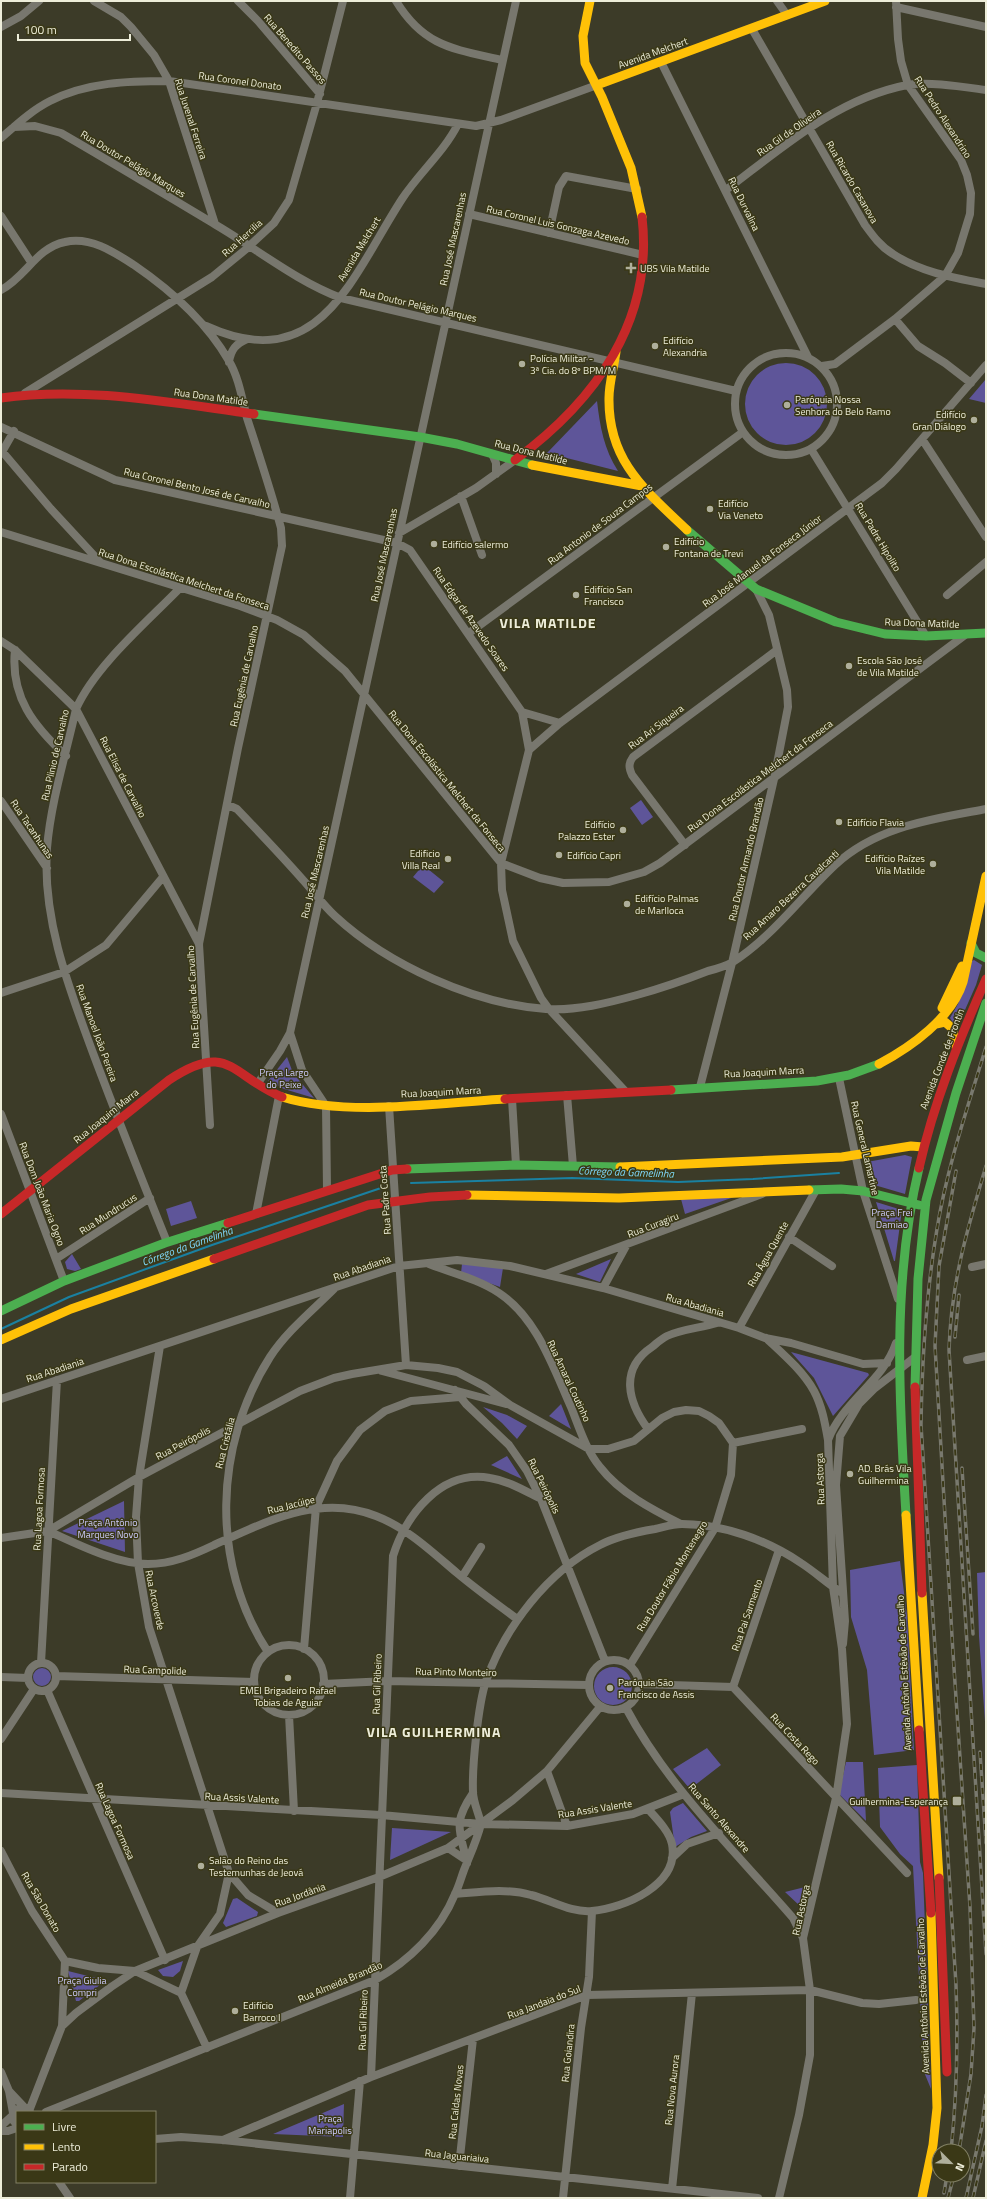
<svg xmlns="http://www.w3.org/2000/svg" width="987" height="2199" font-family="'Titillium Web',sans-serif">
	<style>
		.green { fill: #5e5599 }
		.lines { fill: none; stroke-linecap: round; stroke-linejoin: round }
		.stream { stroke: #1a81a1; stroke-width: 2 }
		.street { stroke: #78776e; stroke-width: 8 }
		.fast { stroke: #4caf50; stroke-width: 9 }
		.slow { stroke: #ffc107; stroke-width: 9 }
		.jam { stroke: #c62828; stroke-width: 9 }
		.rail-casing { stroke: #79796e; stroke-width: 3.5 }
		.rail { stroke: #3a3816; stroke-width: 2; stroke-dasharray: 6; stroke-linecap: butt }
		.poi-dot { fill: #afaf9b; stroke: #3a3816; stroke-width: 1.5 }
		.labels { text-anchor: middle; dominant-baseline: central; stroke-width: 3; stroke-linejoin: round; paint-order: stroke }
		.street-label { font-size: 10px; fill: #ededd9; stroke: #3a3816 }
		.poi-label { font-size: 10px; fill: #ededd9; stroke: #3a3816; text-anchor: start }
		.park-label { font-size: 10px; fill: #cccafa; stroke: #3a3816 }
		.water-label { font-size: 11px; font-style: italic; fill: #7fd7fb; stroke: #3a3816 }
		.district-label { font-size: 14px; font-weight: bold; letter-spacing: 1px; fill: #ededd9; stroke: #3a3816 }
	</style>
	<rect width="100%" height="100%" fill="#3c3b28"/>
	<!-- green -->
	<path class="green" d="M745 404a41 41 0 1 1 82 0a41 41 0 1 1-82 0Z
		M986,379V403L969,399Z
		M597,401C600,427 604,449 618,471L547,453Z
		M641,800L653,817L642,825L630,808Z
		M423,865L444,882L434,893L413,877Z
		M974,960L982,965L976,985L957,1028L950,1018L958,1004L972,961Z
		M287,1057L293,1073L314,1098L284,1089L268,1081Z
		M905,1155L912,1157L905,1194L871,1184L867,1162Z
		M734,1197L685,1214L681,1199Z
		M191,1201L197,1218L171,1226L166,1209Z
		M876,1202L902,1210L895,1261H894Z
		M72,1254L81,1269L75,1271L67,1269L65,1262Z
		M611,1259L600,1282L576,1274Z
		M462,1264L503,1268L500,1287L461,1273Z
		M791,1352L868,1373L869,1375L833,1416L814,1378Z
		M561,1404L571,1429L549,1416Z
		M483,1407L507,1415L527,1426L517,1439L502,1423Z
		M507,1456L522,1479L491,1465Z
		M124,1501L125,1552L62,1531Z
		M900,1561L907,1616L914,1750L874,1755L867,1670L851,1617L850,1570Z
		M986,1572V1736L979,1636L977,1573Z
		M594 1686a19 19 0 1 1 38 0a19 19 0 1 1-38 0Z
		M33 1677a9 9 0 1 1 18 0a9 9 0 1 1-18 0Z
		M707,1748L721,1765L690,1789L673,1769Z
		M846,1762H863L866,1821L839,1794Z
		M917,1765L920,1862L923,1873L931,2089L924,2072L913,1866L900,1854L880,1827L878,1768Z
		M683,1803L707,1831L691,1837L675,1847L670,1812L673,1808Z
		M392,1828L451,1832L390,1860Z
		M805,1887L800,1906L785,1892Z
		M237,1898L258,1912L257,1916L226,1927L223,1923L233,1899Z
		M183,1961L180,1971L173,1977L163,1976L158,1970Z
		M68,1971L104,1980L105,1981L79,2001H76Z
		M344,2104L343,2137L273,2134Z"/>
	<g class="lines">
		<!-- stream -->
		<path class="stream" d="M411,1183L572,1178L678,1182L753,1179L839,1173
			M1,1329L69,1297L212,1245L381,1188"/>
		<!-- street -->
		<path class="street" d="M94,1L121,17L131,27L154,55L169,81L215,224
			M238,1L258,21L320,94
			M396,1C424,47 454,49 502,60
			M777,1L787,15
			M896,7L986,27
			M1,27L21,16L39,1
			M752,29L865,225C873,236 881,247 893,254C920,272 954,278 986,284
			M661,62L808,357
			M14,127L35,126L61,133C113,163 164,194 216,225C257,249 296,281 341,298L736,391
			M1,138C16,125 32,110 50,101C87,82 129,81 169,81L476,126L501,120L597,85
			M726,190C782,148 836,99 907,85C928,81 964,87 986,90
			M469,214L643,255
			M1,216L31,262
			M549,233L559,187L566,176L637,189
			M1,290C26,277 36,248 65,242C90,236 114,252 134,265C172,291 206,321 229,361C239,378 242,399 247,418C259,455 271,491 281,528L282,546L238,748L199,944L210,1125
			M895,319L918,346L945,363L971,383
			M206,326C320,378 352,276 402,199C419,173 444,152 458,124
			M735 404a51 51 0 1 1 102 0a51 51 0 1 1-102 0Z
			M229,362C231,349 236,344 247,339
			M822,366L835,364L895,319L945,276L958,253L970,214L971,193L967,175L961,160L908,85L901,61L898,39L896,1
			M25,393L212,277L245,250L274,223L289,200L317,103L343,1
			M1,427L115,480L397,543L410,550L522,712L529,750L501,863L502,890L513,941L541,998L549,1009L625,1091
			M922,439L986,537
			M811,449L926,636
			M1,450L51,509L100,562
			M2,452L14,431
			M492,454L496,463V474
			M461,496L482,555
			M1,532L240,606L277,620L304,635L345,671L501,863L540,878L563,883L609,882L644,872L660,863L965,635
			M399,533L476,488L515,460
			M947,595L986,562
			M469,633L743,432
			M1,641L15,650L76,709L199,944
			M15,650C10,697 34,726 66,756
			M522,712L560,723
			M529,750L560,723L882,483L896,469L986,365
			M1,801L47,868
			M228,805L237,809C259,832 282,856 303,880C314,892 323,905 335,916C388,965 474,1004 546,1009C576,1011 608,1003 637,995C662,988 685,980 708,971C716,969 726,966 733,962C772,937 802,896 835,865C877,826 933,819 986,809
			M685,845L632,775C629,768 628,764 633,757L777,650
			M1,993L64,972L106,945L163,877
			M839,1078L863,1191L898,1299
			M258,1083L280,1051L290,1033
			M700,1087L732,963L774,779L788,707L787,690L769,615L756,589
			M567,1095L573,1166
			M512,1099L516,1165
			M389,1106L406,1365
			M1,1114L64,1281
			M327,1189L326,1106L302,1070L290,1033L516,1
			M256,1214L279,1096
			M789,1237L832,1266
			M167,1242C142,1180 117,1117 93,1053C69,988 42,919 47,848C51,801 66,754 76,709C95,666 147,622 180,588
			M56,1259L150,1198
			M429,1264C452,1273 478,1279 499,1293C537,1318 553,1367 571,1407C579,1427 586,1450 600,1467C620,1493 653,1510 681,1524
			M972,1267L986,1264
			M546,1274L762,1194
			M603,1288L626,1246
			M739,1328L816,1190
			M766,1338C783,1354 803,1371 814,1391C822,1406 825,1423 828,1440
			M160,1346L139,1477L136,1517L138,1563L149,1627L229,1873L248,1895L278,1913
			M967,1360L986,1356
			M382,1371L506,1404
			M455,1390L466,1404L509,1445L527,1471L541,1499L605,1661
			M1,1399L399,1266L457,1260L510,1266L603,1288L739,1328L765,1338L791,1343L863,1364L887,1363
			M648,1429C628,1402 619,1369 652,1347C657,1343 661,1339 667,1336C682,1329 700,1328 717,1323
			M733,1443L802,1429
			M48,1531C77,1544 116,1564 148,1564C172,1564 193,1555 214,1545C266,1522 319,1493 376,1516C407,1528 431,1551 457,1573C476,1589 497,1604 517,1619
			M1,1538L48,1531L139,1477L300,1391L334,1378L352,1374L406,1365L438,1368L457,1372L484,1386L510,1405L589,1449H608L634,1441L662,1418L674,1412L686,1410L699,1411L709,1416L719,1423L733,1443L731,1475L715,1528L630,1665
			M462,1577L481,1547
			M843,1644L845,1621L836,1485L840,1436L859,1404L875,1388L914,1358
			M254 1680a35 35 0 1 1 70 0a35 35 0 1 1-70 0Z
			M304,1649L316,1507L337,1461L360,1430L385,1411L411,1401L460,1397
			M268,1652C210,1564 214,1445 270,1357C287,1331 312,1311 334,1289
			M589 1685a25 25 0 1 1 50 0a25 25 0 1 1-50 0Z
			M41,1663L57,1380
			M28 1677a14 14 0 1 1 28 0a14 14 0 1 1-28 0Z
			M56,1676L254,1682
			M1,1677L28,1678
			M323,1684L388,1681L588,1685
			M639,1684L733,1687L907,1873
			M733,1687L779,1550
			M47,1690L165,1960
			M626,1708C668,1787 735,1851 793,1918L803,1938
			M289,1715L294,1811
			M1,1739L34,1689
			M547,1771L567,1826
			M1,1793L381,1815L481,1824
			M481,1824C479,1814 473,1802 473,1792C472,1767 478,1705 486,1681C505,1627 548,1571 600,1545C617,1536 637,1532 655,1529C664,1527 673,1524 682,1524C723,1524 767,1540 801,1563C815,1572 828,1584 842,1593
			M482,1824L567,1826L633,1814L684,1794
			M448,1848L466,1860
			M1,1851L32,1911L65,1961L62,2026
			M672,1858L687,1844L719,1833
			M467,1863C460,1830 452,1824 473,1793
			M455,1894C480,1892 507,1888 531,1895C551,1900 571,1913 592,1911C624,1908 680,1885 672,1844C669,1831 657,1819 648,1809
			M65,1961L98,1968L135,1971L181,1993L197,1947L220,1914L229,1873
			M181,1993L207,2048
			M1,2072L9,2091L13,2113
			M371,2077L393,1556C406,1515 441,1469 490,1478C509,1481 525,1491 541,1499
			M9,2091L25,2108
			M29,2111L62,2026L76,2013L111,1987L135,1971L278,1913L379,1877L448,1848L513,1800L547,1771L600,1707
			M46,2112L375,1980C409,1961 440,1931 455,1894C459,1886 461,1878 464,1870C470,1855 477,1840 481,1824
			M17,2125L12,2119L14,2111L22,2107L30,2112
			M1,2126L12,2116
			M1,2131H8L17,2128
			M155,2139L181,2137L223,2140L758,2198
			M223,2140L371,2077L587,1995L810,1990L862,2003L879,2004L916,2000
			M459,2166L473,2039
			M59,2182L70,2198
			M672,2189L692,1993
			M350,2198L360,2081
			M563,2198L581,2028L589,1977L592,1911
			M779,2198L799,2115L810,2055V1990L803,1938L836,1798L847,1724L842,1649L833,1587L828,1440C843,1401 883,1382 896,1343"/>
		<!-- fast -->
		<path class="fast" d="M254,414L420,437L457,444L532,465
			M687,530L756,589L836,622L885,634L926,636L986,633
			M971,943L976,953L986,958
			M671,1090L817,1081L849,1075L879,1064
			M407,1169L516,1165L620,1167
			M809,1190L841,1189L863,1191L919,1205
			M1,1311L64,1281L165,1243L228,1223
			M915,1387L918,1279L926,1200L956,1093L986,1003
			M906,1515C899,1400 892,1281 919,1168"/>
		<!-- slow -->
		<path class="slow" d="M590,1L583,36L585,63L602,97L631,168L642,217
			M597,85L825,1
			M616,352C614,367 609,383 609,398C608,461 645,490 687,530
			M532,465L642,486
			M942,1008L962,966
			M936,1024L945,1022L952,1028L956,1047
			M879,1064C911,1047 952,1018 963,982L986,876
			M282,1097C348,1117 437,1103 505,1099
			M620,1167L842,1157L911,1146L923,1147
			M467,1195L619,1198L809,1190
			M1,1340L71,1309L214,1259
			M906,1515L919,1730
			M922,1593L939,1878
			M922,2198L933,2145L937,2108L931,1913"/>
		<!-- jam -->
		<path class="jam" d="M1,398C85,386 171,403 254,414
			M515,460C595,401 654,321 642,217
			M505,1099L671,1090
			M919,1168C934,1102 959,1040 986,979
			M1,1214L169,1080C229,1040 231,1076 282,1097
			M228,1223L392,1170L407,1169
			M214,1259L368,1205L430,1197L467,1195
			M915,1387L922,1593
			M919,1730L931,1913
			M939,1878L947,2072"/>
		<!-- rail casing -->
		<g class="rail-casing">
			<path id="rail" d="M986,1166C967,1230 951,1283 949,1350L986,1954
				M956,1171L939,1266L935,1346L953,1653L970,1907L974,2028L971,2074L959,2151
				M955,1337L959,1295
				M962,1468L973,1634
				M980,1752L986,1843
				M951,2151C957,2095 958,2041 956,1985L921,1425C922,1359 926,1294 937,1229C947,1167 968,1106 986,1047
				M944,2193L947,2175
				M948,2198L954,2175
				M966,2198L982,2126L986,2095
				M973,2198L986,2141"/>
		</g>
		<!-- rail -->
		<use href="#rail" class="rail"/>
	</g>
	<!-- markers -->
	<g class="poi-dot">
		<path d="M629 262h4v4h4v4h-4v4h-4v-4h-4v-4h4z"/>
		<circle cx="655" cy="346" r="4"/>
		<circle cx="522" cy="364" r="4"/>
		<circle cx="787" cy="405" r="4"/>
		<circle cx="974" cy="420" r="4"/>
		<circle cx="710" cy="509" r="4"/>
		<circle cx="434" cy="544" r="4"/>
		<circle cx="666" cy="547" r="4"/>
		<circle cx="576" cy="595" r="4"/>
		<circle cx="849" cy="666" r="4"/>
		<circle cx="839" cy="822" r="4"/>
		<circle cx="623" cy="830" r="4"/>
		<circle cx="559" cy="855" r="4"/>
		<circle cx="448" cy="859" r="4"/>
		<circle cx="933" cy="864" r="4"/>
		<circle cx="627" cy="904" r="4"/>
		<circle cx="850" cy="1474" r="4"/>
		<circle cx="288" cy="1678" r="4"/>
		<circle cx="610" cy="1688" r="4"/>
		<rect x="952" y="1796" width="10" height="10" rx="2"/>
		<circle cx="201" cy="1866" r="4"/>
		<circle cx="235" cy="2011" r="4"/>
	</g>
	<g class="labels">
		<!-- street labels -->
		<g class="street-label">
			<text transform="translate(295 49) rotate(49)">Rua Benedito Passos</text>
			<text transform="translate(653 53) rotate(-20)">Avenida Melchert</text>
			<text transform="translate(240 81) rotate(8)">Rua Coronel Donato</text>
			<text transform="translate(943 117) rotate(57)">Rua Pedro Alexandrino</text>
			<text transform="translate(191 119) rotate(72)">Rua Juvenal Ferreira</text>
			<text transform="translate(789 132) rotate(-35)">Rua Gil de Oliveira</text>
			<text transform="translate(133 164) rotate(31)">Rua Doutor Pelágio Marques</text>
			<text transform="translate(852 182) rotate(60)">Rua Ricardo Casanova</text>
			<text transform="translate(744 204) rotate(64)">Rua Durvalina</text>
			<text transform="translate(558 225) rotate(13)">Rua Coronel Luis Gonzaga Azevedo</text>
			<text transform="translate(242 238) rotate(-42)">Rua Hercilia</text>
			<text transform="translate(453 239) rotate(-78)">Rua José Mascarenhas</text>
			<text transform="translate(359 249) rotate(-59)">Avenida Melchert</text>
			<text transform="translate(418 305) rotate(13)">Rua Doutor Pelágio Marques</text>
			<text transform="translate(211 397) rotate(8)">Rua Dona Matilde</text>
			<text transform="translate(531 452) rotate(14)">Rua Dona Matilde</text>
			<text transform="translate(197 488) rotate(13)">Rua Coronel Bento José de Carvalho</text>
			<text transform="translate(600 524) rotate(-37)">Rua Antonio de Souza Campos</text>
			<text transform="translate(878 537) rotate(59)">Rua Padre Hipolito</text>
			<text transform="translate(384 555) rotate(-78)">Rua José Mascarenhas</text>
			<text transform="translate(762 561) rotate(-37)">Rua José Manuel da Fonseca Júnior</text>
			<text transform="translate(184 579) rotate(18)">Rua Dona Escolástica Melchert da Fonseca</text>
			<text transform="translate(471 619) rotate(55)">Rua Edgar de Azevedo Soares</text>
			<text transform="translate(922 623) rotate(2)">Rua Dona Matilde</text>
			<text transform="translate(244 676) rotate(-78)">Rua Eugênia de Carvalho</text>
			<text transform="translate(656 727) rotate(-37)">Rua Ari Siqueira</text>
			<text transform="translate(55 755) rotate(-77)">Rua Plinio de Carvalho</text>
			<text transform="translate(760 776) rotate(-37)">Rua Dona Escolástica Melchert da Fonseca</text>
			<text transform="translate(123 777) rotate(63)">Rua Elisa de Carvalho</text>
			<text transform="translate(447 781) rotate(51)">Rua Dona Escolástica Melchert da Fonseca</text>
			<text transform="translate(32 829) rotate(56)">Rua Tacanhunas</text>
			<text transform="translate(746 859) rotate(-77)">Rua Doutor Armando Brandão</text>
			<text transform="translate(315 872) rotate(-77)">Rua José Mascarenhas</text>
			<text transform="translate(791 895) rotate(-43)">Rua Amaro Bezerra Cavalcanti</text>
			<text transform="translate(193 997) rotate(-93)">Rua Eugênia de Carvalho</text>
			<text transform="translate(97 1033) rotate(70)">Rua Manoel João Pereira</text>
			<text transform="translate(942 1059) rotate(-69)">Avenida Conde de Frontin</text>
			<text transform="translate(764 1072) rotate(-3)">Rua Joaquim Marra</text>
			<text transform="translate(441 1092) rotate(-3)">Rua Joaquim Marra</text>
			<text transform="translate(106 1116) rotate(-39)">Rua Joaquim Marra</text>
			<text transform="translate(865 1148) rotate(77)">Rua General Lamartine</text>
			<text transform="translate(42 1194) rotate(69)">Rua Dom João Maria Ogno</text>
			<text transform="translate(385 1200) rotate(-94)">Rua Padre Costa</text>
			<text transform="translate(108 1214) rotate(-33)">Rua Mundrucus</text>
			<text transform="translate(653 1225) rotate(-21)">Rua Curagiru</text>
			<text transform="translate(768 1254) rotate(-61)">Rua Água Quente</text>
			<text transform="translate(362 1268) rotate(-19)">Rua Abadiania</text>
			<text transform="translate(695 1305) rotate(16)">Rua Abadiania</text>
			<text transform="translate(55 1370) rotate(-18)">Rua Abadiania</text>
			<text transform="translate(569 1381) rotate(65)">Rua Amaral Coutinho</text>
			<text transform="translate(183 1443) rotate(-28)">Rua Peirópolis</text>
			<text transform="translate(225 1443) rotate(-76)">Rua Cristália</text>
			<text transform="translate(820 1479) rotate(-92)">Rua Astorga</text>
			<text transform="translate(544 1486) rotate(64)">Rua Peirópolis</text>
			<text transform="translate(291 1505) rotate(-14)">Rua Jacúipe</text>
			<text transform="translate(39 1509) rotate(-87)">Rua Lagoa Formosa</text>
			<text transform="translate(672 1576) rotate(-59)">Rua Doutor Fábio Montenegro</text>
			<text transform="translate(155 1600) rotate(78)">Rua Arcoverde</text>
			<text transform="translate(747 1615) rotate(-71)">Rua Pai Sarmento</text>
			<text transform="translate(155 1670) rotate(2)">Rua Campolide</text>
			<text transform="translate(456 1672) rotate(1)">Rua Pinto Monteiro</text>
			<text transform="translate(904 1673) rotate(-93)">Avenida Antônio Estêvão de Carvalho</text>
			<text transform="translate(377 1684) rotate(-88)">Rua Gil Ribeiro</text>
			<text transform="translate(795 1739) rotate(47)">Rua Costa Rego</text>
			<text transform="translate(242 1798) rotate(3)">Rua Assis Valente</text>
			<text transform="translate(595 1809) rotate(-9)">Rua Assis Valente</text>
			<text transform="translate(719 1818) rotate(49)">Rua Santo Alexandre</text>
			<text transform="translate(115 1821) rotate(66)">Rua Lagoa Formosa</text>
			<text transform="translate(300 1895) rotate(-20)">Rua Jordânia</text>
			<text transform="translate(41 1902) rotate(60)">Rua São Donato</text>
			<text transform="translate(801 1910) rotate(-78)">Rua Astorga</text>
			<text transform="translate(340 1982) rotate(-23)">Rua Almeida Brandão</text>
			<text transform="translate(923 1996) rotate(-92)">Avenida Antônio Estêvão de Carvalho</text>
			<text transform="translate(544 2002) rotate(-21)">Rua Jandaia do Sul</text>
			<text transform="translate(363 2020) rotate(-88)">Rua Gil Ribeiro</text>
			<text transform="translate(568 2053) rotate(-84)">Rua Goiandira</text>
			<text transform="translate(672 2090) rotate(-84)">Rua Nova Aurora</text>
			<text transform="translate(456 2102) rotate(-84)">Rua Caldas Novas</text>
			<text transform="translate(457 2156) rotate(6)">Rua Jaguariaiva</text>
		</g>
		<!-- poi labels -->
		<g class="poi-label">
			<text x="640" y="268">UBS Vila Matilde</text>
			<text x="663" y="340">Edifício<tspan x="663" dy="12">Alexandria</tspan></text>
			<text x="530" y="358">Polícia Militar -<tspan x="530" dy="12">3ª Cia. do 8º BPM/M</tspan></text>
			<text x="795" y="399">Paróquia Nossa<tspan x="795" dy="12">Senhora do Belo Ramo</tspan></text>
			<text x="966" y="414" text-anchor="end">Edifício<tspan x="966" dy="12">Gran Diálogo</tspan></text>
			<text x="718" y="503">Edifício<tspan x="718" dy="12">Via Veneto</tspan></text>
			<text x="674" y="541">Edifício<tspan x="674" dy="12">Fontana de Trevi</tspan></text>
			<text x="442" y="544">Edifício salermo</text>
			<text x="584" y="589">Edifício San<tspan x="584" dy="12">Francisco</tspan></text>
			<text x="857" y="660">Escola São José<tspan x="857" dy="12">de Vila Matilde</tspan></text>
			<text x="847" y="822">Edifício Flavia</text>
			<text x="615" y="824" text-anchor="end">Edifício<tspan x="615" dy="12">Palazzo Ester</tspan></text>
			<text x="440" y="853" text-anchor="end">Edificio<tspan x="440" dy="12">Villa Real</tspan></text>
			<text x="567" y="855">Edifício Capri</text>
			<text x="925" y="858" text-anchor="end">Edifício Raízes<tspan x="925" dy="12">Vila Matilde</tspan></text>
			<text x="635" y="898">Edifício Palmas<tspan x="635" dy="12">de Marlloca</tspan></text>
			<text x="858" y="1468">AD. Brás Vila<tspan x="858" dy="12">Guilhermina</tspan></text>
			<text x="618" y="1682">Paróquia São<tspan x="618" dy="12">Francisco de Assis</tspan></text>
			<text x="288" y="1690" text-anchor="middle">EMEI Brigadeiro Rafael<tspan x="288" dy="12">Tobias de Aguiar</tspan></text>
			<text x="948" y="1801" text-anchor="end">Guilhermina-Esperança</text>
			<text x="209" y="1860">Salão do Reino das<tspan x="209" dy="12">Testemunhas de Jeová</tspan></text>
			<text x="243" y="2005">Edifício<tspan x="243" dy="12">Barroco I</tspan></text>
		</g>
		<!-- park labels -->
		<g class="park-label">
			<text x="284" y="1072">Praça Largo<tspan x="284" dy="12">do Peixe</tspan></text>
			<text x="892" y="1212">Praça Frei<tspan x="892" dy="12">Damiao</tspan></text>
			<text x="108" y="1522">Praça Antônio<tspan x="108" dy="12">Marques Novo</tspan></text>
			<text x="82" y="1980">Praça Giulia<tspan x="82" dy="12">Compri</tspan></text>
			<text x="330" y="2118">Praça<tspan x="330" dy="12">Mariapolis</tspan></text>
		</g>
		<!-- water labels -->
		<g class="water-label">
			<text transform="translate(626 1172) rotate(2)">Córrego da Gamelinha</text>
			<text transform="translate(187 1246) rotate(-20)">Córrego da Gamelinha</text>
		</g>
		<!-- district labels -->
		<g class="district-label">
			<text x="548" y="622">VILA MATILDE</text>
			<text x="434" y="1731">VILA GUILHERMINA</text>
		</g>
	</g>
	<!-- border -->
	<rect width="987" height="2199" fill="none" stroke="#ededd9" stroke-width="4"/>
	<!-- legend -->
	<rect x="16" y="2111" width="140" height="72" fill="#3a3816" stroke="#828064"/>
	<rect x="24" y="2124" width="20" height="6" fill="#4caf50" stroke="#828064"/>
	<text x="52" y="2131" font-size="12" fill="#ededd9">Livre</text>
	<rect x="24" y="2144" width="20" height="6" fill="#ffc107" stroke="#828064"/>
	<text x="52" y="2151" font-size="12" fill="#ededd9">Lento</text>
	<rect x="24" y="2164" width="20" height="6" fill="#c62828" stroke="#828064"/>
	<text x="52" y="2171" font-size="12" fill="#ededd9">Parado</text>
	<!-- north arrow -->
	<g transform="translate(951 2163) rotate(114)"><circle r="19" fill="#3a3816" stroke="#828064"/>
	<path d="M0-3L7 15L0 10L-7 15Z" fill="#afaf9b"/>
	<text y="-6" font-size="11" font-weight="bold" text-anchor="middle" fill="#ededd9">N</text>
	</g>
	<!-- scale -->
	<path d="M18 34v6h112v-6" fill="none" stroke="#ededd9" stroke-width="2"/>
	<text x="24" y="34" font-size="12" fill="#ededd9" stroke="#3a3816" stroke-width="3" paint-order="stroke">100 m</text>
</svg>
